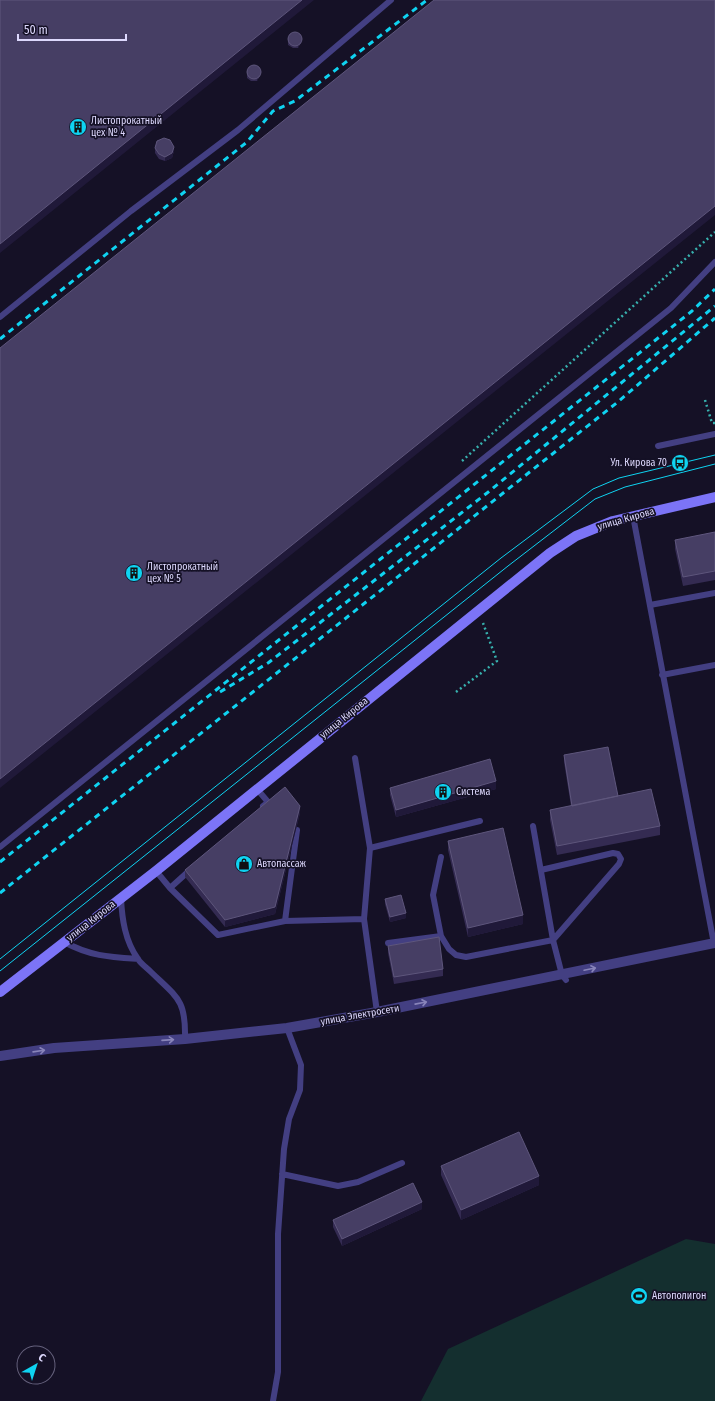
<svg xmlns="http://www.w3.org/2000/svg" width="715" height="1401" font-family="'Fira Sans Condensed',sans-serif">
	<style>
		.pitch { fill: #142f2f }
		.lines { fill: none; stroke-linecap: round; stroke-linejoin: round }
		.path { stroke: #37b1ae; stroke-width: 2.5; stroke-dasharray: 2 3; stroke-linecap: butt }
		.service { stroke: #433f82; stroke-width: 6 }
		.tertiary { stroke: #433f82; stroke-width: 10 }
		.secondary { stroke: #7c74f7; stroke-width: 10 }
		.tram { stroke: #0fd3f1; stroke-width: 1 }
		.rail { stroke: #0fd3f1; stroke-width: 3; stroke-dasharray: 6 5; stroke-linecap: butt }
		.wall { fill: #342b52 }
		.shaded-wall { fill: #201939 }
		.building { fill: #463e64; stroke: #5e567c }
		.oneway { stroke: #8884b9 }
		.labels { text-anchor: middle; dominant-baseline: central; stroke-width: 3.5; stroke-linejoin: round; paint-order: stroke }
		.poi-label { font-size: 10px; fill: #ddd8fd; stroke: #151126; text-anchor: start }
		.street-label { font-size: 10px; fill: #ddd8fd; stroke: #151126 }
	</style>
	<rect width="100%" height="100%" fill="#151126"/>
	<!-- pitch -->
	<path class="pitch" d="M686,1239L715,1244V1401H421L448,1349Z"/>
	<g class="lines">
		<!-- path -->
		<path class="path" d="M705,400L712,423H715
			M462,461L715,232
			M456,692L497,661L483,623"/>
		<!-- service -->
		<path class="service" d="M0,317L131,211L238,130L391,0
			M658,446L715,434
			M633,516L714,944
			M650,605L715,593
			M662,675L715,665
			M355,758L370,848L364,919L377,1012
			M257,789L268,802L263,806
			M533,826L553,940L562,975L566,980
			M0,847L671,308L715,262
			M370,848L480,821
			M441,857L433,895L441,936L449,949L456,955L466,957L553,940L619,864L621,859L618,854L613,853L541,870
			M156,871L170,888L190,870
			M170,888L218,935L285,921L297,830
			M121,898C122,919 125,941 138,959C141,964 147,968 151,972C178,998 186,1000 185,1039
			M285,921L364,919
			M64,942C90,956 109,957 138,959
			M388,943L441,936
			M282,1174L338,1186L358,1182L402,1163
			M273,1401L278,1372V1234L284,1149L289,1119L300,1090L301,1065L287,1028"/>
		<!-- tertiary -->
		<path class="tertiary" d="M0,1056L54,1048L185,1039L287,1028L377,1012L715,943"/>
		<!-- secondary -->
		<path class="secondary" d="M0,992L156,871L550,553L576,536L613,521L715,497"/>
		<!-- tram -->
		<path class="tram" d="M0,959L501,558L593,489L619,478L715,455
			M0,971L508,566L595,499L625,487L715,464"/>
		<!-- rail -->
		<path class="rail" d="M0,339L247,142L273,111L295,101L427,0
			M220,692L268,663L487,493L715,306
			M0,862L692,311L715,289
			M0,893L619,401L715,318"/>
	</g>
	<!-- wall -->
	<path class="wall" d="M288,37L301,43L298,48H293L288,45Z
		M247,70L260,76L257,81H251L247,78Z
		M155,148L174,151L172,158L165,161L159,159L155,153Z
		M715,532V580L683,586L675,549V540Z
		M564,755L618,796L660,826V835L557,855L550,820V810L571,806L564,762Z
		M390,788L496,789L396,817L390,795Z
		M300,813L275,914L225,927L185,877V870Z
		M448,841L523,924L468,937L448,850Z
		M385,899L406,918L390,922L385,904Z
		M388,946L443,969V976L394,984L388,953Z
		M441,1166L539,1185L461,1220L441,1175Z
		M422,1209L342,1246L333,1227V1220Z"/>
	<!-- shaded-wall -->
	<path class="shaded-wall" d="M302,0H314L0,253V244Z
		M301,41V43L298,48V45Z
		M260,74V76L257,81V79Z
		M174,147V151L172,158L165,161V157Z
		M715,206V215L0,788V779Z
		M496,781V789L396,817V810Z
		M300,806V813L275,914L225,927V920Z
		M406,913V918L390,922V917Z
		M523,915V924L468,937V928Z
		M539,1176V1185L461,1220V1210Z
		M422,1202V1209L342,1246V1239Z"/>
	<!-- building -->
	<path class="building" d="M0,0H302L0,244Z
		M434,0H715V206L0,779V348Z
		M288 39a7 7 0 1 1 14 0a7 7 0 1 1-14 0Z
		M247 72a7 7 0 1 1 14 0a7 7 0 1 1-14 0Z
		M164,138L170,140L174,147L172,153L165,157L159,154L155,148L157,141Z
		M715,532V571L683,577L675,540Z
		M608,747L618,796L572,806L564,755Z
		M490,759L496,781L396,810L390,788Z
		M285,787L300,806L275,907L225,920L185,870Z
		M651,789L660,826L557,846L550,810Z
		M503,828L523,915L468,928L448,841Z
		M401,895L406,913L390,917L385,899Z
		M439,937L443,969L394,977L388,946Z
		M519,1132L539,1176L461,1210L441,1166Z
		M413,1183L422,1202L342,1239L333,1220Z"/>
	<!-- one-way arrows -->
	<defs><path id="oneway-shaft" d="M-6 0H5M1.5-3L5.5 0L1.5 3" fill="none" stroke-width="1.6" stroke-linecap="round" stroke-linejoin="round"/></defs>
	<g class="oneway">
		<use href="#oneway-shaft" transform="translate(590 969) rotate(-12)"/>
		<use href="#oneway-shaft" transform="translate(421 1003) rotate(-11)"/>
		<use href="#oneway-shaft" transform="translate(168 1040) rotate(-4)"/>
		<use href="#oneway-shaft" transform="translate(39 1051) rotate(-8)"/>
	</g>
	<!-- icons -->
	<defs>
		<g id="building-disc" transform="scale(0.9)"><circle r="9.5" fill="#0fd3f1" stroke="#151126"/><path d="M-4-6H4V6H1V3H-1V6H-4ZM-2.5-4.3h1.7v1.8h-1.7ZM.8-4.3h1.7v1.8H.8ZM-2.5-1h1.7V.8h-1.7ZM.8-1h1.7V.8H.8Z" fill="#111"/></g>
		<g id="bus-disc" transform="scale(0.9)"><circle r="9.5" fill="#0fd3f1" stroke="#151126"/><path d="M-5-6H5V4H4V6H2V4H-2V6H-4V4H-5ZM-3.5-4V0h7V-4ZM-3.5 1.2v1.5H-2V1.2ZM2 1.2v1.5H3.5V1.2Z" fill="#111"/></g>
		<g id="shop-disc" transform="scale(0.9)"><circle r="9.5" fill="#0fd3f1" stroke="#151126"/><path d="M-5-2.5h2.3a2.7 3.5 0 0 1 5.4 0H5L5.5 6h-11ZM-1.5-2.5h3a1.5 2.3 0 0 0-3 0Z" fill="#111"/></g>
		<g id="stadium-disc" transform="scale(0.9)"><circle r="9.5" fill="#0fd3f1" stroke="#151126"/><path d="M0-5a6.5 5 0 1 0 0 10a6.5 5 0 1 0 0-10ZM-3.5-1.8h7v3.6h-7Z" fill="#111"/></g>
	</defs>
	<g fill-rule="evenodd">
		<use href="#building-disc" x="78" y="127"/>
		<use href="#bus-disc" x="680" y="463"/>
		<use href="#building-disc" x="134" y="573"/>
		<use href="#building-disc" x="443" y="792"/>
		<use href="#shop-disc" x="244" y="864"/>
		<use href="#stadium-disc" x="639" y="1296"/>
	</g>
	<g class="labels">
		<!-- poi labels -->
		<g class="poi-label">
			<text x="91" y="121">Листопрокатный<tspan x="91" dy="12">цех № 4</tspan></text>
			<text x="667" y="463" text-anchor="end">Ул. Кирова 70</text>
			<text x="147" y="567">Листопрокатный<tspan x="147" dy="12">цех № 5</tspan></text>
			<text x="456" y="792">Система</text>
			<text x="257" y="864">Автопассаж</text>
			<text x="652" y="1296">Автополигон</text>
		</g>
		<!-- street labels -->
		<g class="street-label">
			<text transform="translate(626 519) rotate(-16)">улица Кирова</text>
			<text transform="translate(344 718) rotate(-39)">улица Кирова</text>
			<text transform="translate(91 921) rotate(-38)">улица Кирова</text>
			<text transform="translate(360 1015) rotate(-10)">улица Электросети</text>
		</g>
	</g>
	<!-- north arrow -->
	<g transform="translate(36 1365) rotate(39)"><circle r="19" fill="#151126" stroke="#65617c"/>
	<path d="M0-3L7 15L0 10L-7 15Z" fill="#0fd3f1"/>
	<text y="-6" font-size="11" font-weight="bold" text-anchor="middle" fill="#ddd8fd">С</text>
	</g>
	<!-- scale -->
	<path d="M18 34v6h108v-6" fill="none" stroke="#ddd8fd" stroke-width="2"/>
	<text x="24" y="34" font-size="12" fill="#ddd8fd" stroke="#151126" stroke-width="3" paint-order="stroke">50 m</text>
</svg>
